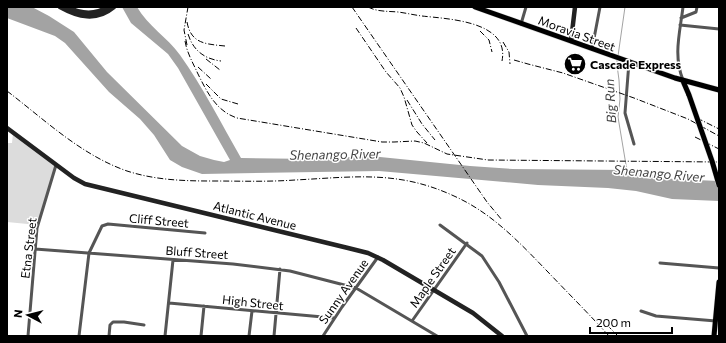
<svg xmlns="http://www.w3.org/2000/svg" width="726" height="343" font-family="Commissioner,sans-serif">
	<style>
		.green { fill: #dcdcdc }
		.water { fill: #a3a3a3 }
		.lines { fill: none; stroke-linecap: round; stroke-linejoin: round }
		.stream { stroke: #a3a3a3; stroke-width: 1 }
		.primary-casing { stroke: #dbdbdb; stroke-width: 6 }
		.street { stroke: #555; stroke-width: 3 }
		.secondary { stroke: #222; stroke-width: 4.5 }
		.primary { stroke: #000; stroke-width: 5 }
		.rail { stroke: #000; stroke-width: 1; stroke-dasharray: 6 2 1 2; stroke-linecap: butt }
		.primary-bridge-casing { stroke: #dbdbdb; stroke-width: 6; stroke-linecap: butt }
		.primary-bridge { stroke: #000; stroke-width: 5 }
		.labels { text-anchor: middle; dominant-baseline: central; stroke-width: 3; stroke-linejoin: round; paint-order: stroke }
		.street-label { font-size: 12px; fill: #000; stroke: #fff }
		.poi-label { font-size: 12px; font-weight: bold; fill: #000; stroke: #fff; text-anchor: start }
		.water-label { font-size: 13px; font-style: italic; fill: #444; stroke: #fff }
	</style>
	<rect width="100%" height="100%" fill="#fff"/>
	<!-- green -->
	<path class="green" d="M13,133L56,165L38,225L7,222V143H12Z"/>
	<!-- water -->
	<path class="water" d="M7,7H32L49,16L74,32L107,72L182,146L200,156L214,160L224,162L230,160L178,68L168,54L131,23L122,7H137C148,26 167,37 180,55C203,87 221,123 241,158L315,159L370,156L470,166L513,169L626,170L673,179L719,181V201L672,199L636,191L608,188L538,185L379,171L202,174L182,167L170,160L154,135L140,119L109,92L65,43L55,36L7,18Z"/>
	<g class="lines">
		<!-- stream -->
		<path class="stream" d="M618,56L625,7
			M617,59V65L619,80L620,99L618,117L627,171"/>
		<!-- primary casing -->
		<g class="primary-casing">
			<path id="primary" d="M475,7L675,78L719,90
				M683,81L689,95
				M714,336L719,282"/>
		</g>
		<!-- street -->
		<path class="street" d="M683,7C680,32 673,56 683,80
			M681,18L696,12L697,7
			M521,24L526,7
			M680,25L719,29
			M592,49L600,7
			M629,62L625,113L634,144
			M440,225L482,256L499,282L527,336
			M35,249L233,264L290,271L356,288L437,336
			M660,263L719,268
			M169,303L334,318
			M641,311L656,316L716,321
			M412,321L467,243
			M28,336L37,228L56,165
			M79,336L89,253L102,226L108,224L205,233
			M109,336L110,325L113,322H124L144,325
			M165,336L173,260
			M201,336L204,306
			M249,336L252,311
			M274,336L280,269
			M323,336L342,307L378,257"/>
		<!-- secondary -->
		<path class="secondary" d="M60,7C78,17 96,22 114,7
			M67,7C81,14 95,15 108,7
			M571,41L575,7
			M7,128L74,178L85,184L348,248L368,253L383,260L473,313L502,336"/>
		<!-- primary -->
		<use href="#primary" class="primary"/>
		<!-- rail -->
		<path class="rail" d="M352,7L487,202L502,220
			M368,7C378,12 387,11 398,12C406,13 414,15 422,16C448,19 510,21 502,61
			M187,22C191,44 206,44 225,46
			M356,28L386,72L400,88L404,97L412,125L417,132L427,143
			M480,31L489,40L492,52
			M188,34C193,50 204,59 221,61
			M185,41C187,53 193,63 198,74C207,92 216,111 237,118L382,142H394L415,141L424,143L447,154L488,160L719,162
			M503,42L509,52L510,64
			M187,45L184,30L188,7
			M206,59L220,70
			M514,60L528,64L563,73L634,98L688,119L719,136
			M198,67L211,79
			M206,84L221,99L238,104
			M7,91C45,120 81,155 127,171C155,180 183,181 212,181C240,181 267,182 295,180C354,177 398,170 454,196C492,213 519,242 547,271C568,293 589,314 609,336
			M407,100L422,124L435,140
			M697,118L719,129
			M695,137L719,149
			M607,325L618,336"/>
		<!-- primary-bridge casing -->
		<g class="primary-bridge-casing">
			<path id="primary-bridge" d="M689,95L712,161L719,185"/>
		</g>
		<!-- primary-bridge -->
		<use href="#primary-bridge" class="primary-bridge"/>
	</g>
	<!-- icons -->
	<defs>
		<g id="supermarket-disc" transform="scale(1.15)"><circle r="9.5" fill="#000" stroke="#fff"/><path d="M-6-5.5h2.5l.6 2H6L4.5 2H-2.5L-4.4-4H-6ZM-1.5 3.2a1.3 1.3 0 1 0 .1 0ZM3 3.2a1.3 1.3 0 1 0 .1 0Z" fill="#fff"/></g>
	</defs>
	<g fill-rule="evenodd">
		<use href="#supermarket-disc" x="575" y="64"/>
	</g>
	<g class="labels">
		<!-- street labels -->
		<g class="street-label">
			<text transform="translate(577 33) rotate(20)">Moravia Street</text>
			<text transform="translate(255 215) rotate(14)">Atlantic Avenue</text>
			<text transform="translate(159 220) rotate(5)">Cliff Street</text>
			<text transform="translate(28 248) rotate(-83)">Etna Street</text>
			<text transform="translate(197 252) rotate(4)">Bluff Street</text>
			<text transform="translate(432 277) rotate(-55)">Maple Street</text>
			<text transform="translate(343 291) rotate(-55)">Sunny Avenue</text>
			<text transform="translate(253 302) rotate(6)">High Street</text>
		</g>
		<!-- poi labels -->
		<g class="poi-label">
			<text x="590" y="64">Cascade Express</text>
		</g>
		<!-- water labels -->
		<g class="water-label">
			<text transform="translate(610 101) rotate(-93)">Big Run</text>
			<text transform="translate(335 154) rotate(-1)">Shenango River</text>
			<text transform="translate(659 173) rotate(5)">Shenango River</text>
		</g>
	</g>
	<!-- border -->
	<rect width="726" height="343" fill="none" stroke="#000000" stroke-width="16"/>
	<!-- north arrow -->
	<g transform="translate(28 315) rotate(277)" stroke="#ffffff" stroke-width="3" paint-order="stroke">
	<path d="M0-3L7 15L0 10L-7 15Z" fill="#000000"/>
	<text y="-6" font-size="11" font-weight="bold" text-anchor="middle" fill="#000000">N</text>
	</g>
	<!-- scale -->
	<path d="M590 327v6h82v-6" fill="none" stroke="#000000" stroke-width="2"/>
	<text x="596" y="327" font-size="12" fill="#000000" stroke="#ffffff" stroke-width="3" paint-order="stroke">200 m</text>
</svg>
